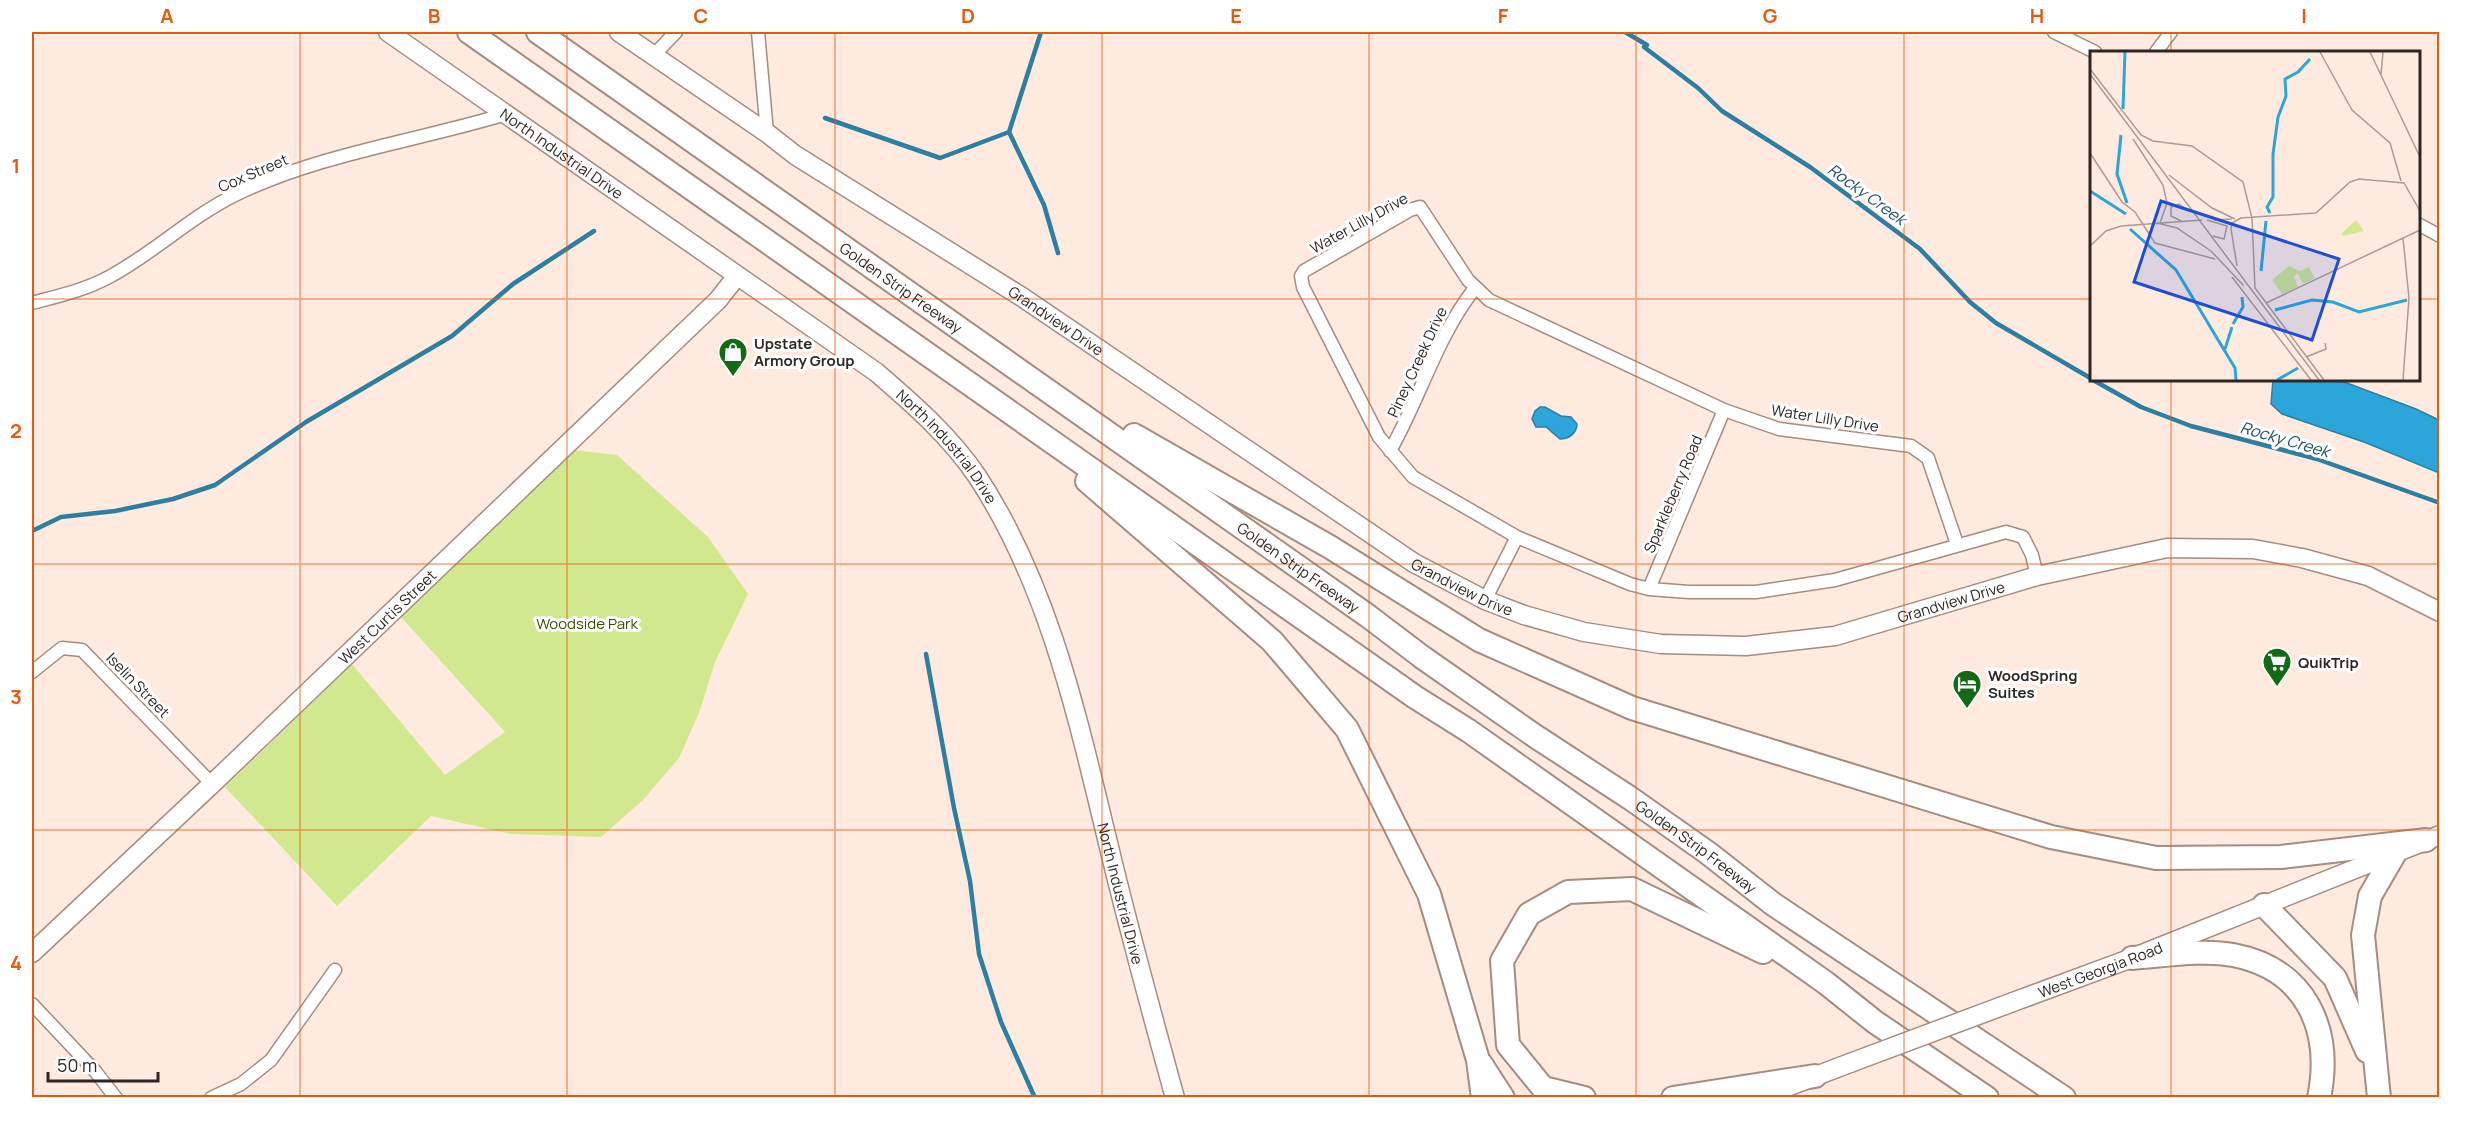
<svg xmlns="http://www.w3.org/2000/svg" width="2471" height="1129" font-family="Manrope,sans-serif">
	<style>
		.green { fill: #d1e88f }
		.water { fill: #2ca5da; stroke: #2d7fa2; stroke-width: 1.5 }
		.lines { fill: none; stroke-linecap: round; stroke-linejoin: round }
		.stream { stroke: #2d7fa2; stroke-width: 4.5 }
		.street-casing { stroke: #a48c81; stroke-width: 15 }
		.secondary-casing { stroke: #a48c81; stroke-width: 21 }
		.highway-casing { stroke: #a48c81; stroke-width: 26 }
		.street { stroke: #fff; stroke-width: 12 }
		.secondary { stroke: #fff; stroke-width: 18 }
		.highway { stroke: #fff; stroke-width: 22 }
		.secondary-bridge-casing { stroke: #a48c81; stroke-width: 21; stroke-linecap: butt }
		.secondary-bridge { stroke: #fff; stroke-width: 18 }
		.grid { fill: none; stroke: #e8590c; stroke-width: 1.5; stroke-opacity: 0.55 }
		.labels { text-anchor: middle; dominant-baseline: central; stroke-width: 6; stroke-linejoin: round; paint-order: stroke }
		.street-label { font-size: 15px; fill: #2f2521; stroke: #fff }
		.poi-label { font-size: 15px; font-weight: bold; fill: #2f2521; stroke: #fff; text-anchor: start }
		.park-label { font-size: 15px; fill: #3e4c00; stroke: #fff }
		.water-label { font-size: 16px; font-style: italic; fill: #204e65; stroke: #fff }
		.inset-river { fill: none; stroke: #2ca5da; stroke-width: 3 }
		.inset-road { fill: none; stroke: #ac9b94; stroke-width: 1.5 }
		.view { fill: #1d4ed8; fill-opacity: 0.15; stroke: #1d4ed8; stroke-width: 3 }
		.inset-edge { fill: none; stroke: #2f2521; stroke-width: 3 }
		.neatline { fill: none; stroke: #e8590c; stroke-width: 2 }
		.grid-label { font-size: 20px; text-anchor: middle; font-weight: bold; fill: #e8590c }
	</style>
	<rect width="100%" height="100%" fill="#ffeae0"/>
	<!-- green -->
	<path class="green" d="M573,450L617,455L708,537L748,594L715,662L699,713L679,758L643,800L601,837L511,834L431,816L337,906L225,787L352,664L445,775L505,732L400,616Z"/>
	<!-- water -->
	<path class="water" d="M2273,380H2339L2416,409L2439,420V473L2364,442L2282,414L2271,404Z
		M1540,407H1545L1561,416L1571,417L1577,424C1577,433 1569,439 1560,439L1546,427H1536L1532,419L1535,411Z"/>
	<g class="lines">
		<!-- stream -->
		<path class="stream" d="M1041,32L1009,132L1044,205L1058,253
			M1625,32L1647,45L1644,47L1698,88L1722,111L1810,167L1920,249L1970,302L1996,323L2092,379
			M825,118L940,158L1009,132
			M2093,380L2141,407L2191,426L2317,459L2440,503
			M32,531L61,517L115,511L173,499L215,485L306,422L452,336L513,284L594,231
			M926,654L954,808L970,881L979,954L1001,1022L1035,1098"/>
		<!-- street casing -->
		<g class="street-casing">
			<path id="street" d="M758,32L767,133
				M2054,32L2095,52
				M2156,52L2171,32
				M654,55L676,32
				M2418,224L2440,236
				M32,303C58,296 85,290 109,277C154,253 190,217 235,195C319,154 417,141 506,114
				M1390,451C1420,398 1437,336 1475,288
				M1957,544L1928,458L1911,446L1779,429L1724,410L1489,300L1468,280L1420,207L1410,210L1304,271L1301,276L1303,287L1379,437L1413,477L1517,537L1630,584L1649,589L1689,592H1756L1835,580L2006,532L2023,537L2032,555L2037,576
				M1649,589L1724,410
				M1485,600L1517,537
				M32,672L62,648L82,650L212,784
				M32,1004L95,1071L116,1098
				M211,1098L241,1084L271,1060L335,970"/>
		</g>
		<!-- secondary casing -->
		<g class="secondary-casing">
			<g id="secondary">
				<path id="s1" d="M388,32L876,372C912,403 949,435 977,476C1050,587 1078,720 1109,847C1129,931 1152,1014 1175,1098"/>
				<path id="s2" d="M619,32L767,133L795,155L1022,297L1414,563L1485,600L1524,615L1584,632L1661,644L1746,646L1835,636L2037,576L2167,548L2253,549L2302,558L2368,576L2440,612"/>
				<path id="s3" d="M32,953L212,784L718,300L737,276"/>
				<path id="s4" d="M2013,1002L2132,958L2440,835"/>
				<path d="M1758,1098L1850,1063"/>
			</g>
		</g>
		<!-- highway casing -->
		<g class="highway-casing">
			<g id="highway">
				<path d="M469,32L1415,697L1469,731L1826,983L1875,1022L1987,1098"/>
				<path id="s5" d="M538,32L1368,616L1422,657L1535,736L1630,798L1708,853L1773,904L2064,1098"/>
				<path d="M1134,435L1330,547L1479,640L1632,708L2051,837L2156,858L2281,857L2426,840"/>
				<path d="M1087,481L1272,641L1347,729L1429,894L1478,1060L1483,1098"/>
				<path d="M2264,905L2335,978L2367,1051"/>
				<path d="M2132,958C2162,956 2203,949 2233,955C2306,969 2333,1029 2319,1098"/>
				<path d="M1481,1064L1503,1098"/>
				<path d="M1584,1098L1543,1088L1508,1045L1502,961L1529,914L1568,892L1632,889L1763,952"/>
				<path d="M1673,1098L1815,1076"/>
				<path d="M2379,1098L2363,935L2370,896L2395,853"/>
			</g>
		</g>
		<!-- street -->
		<use href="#street" class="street"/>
		<!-- secondary -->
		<use href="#secondary" class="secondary"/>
		<!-- highway -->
		<use href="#highway" class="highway"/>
		<!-- secondary-bridge casing -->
		<g class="secondary-bridge-casing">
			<path id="secondary-bridge" d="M1850,1063L2013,1002"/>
		</g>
		<!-- secondary-bridge -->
		<use href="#secondary-bridge" class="secondary-bridge"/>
	</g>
	<!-- grid -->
	<path class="grid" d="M300,32V1098M567,32V1098M835,32V1098M1102,32V1098M1369,32V1098M1636,32V1098M1904,32V1098M2171,32V52M32,299H2092M2418,299H2440M2171,380V1098M32,564H2440M32,830H2440"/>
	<!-- icons -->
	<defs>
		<g id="shop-pin" transform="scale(1.5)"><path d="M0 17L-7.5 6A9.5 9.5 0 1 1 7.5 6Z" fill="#126b14" stroke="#fff"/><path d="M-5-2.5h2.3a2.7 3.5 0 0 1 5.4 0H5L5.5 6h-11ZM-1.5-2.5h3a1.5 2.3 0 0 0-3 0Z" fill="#fff"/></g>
		<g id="supermarket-pin" transform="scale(1.5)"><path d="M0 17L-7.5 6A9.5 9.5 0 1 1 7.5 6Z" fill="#126b14" stroke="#fff"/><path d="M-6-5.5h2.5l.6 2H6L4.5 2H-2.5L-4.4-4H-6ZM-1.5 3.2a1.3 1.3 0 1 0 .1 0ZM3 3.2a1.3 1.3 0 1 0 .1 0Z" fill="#fff"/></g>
		<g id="hotel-pin" transform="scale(1.5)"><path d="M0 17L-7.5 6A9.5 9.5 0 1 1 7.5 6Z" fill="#126b14" stroke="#fff"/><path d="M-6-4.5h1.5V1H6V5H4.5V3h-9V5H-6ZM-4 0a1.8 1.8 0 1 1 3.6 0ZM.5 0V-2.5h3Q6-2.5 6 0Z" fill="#fff"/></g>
	</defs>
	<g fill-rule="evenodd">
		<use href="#shop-pin" x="733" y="352"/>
		<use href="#supermarket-pin" x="2277" y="662"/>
		<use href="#hotel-pin" x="1967" y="684"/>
	</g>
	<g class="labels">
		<!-- street labels -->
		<g class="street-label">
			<text stroke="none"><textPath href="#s1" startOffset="212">North Industrial Drive</textPath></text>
			<text transform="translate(253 173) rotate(-23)">Cox Street</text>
			<text transform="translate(1359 223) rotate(-29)">Water Lilly Drive</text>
			<text stroke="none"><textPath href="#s5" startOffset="444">Golden Strip Freeway</textPath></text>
			<text stroke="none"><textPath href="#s2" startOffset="524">Grandview Drive</textPath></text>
			<text transform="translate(1417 362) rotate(-65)">Piney Creek Drive</text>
			<text transform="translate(1825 418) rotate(9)">Water Lilly Drive</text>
			<text stroke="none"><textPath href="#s1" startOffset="698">North Industrial Drive</textPath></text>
			<text transform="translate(1673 494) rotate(-67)">Sparkleberry Road</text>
			<text stroke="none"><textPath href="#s5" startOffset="930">Golden Strip Freeway</textPath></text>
			<text stroke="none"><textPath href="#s2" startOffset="1010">Grandview Drive</textPath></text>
			<text stroke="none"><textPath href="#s2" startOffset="1514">Grandview Drive</textPath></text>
			<text stroke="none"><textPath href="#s3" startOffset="489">West Curtis Street</textPath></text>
			<text transform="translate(138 685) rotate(46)">Iselin Street</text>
			<text stroke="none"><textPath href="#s5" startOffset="1416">Golden Strip Freeway</textPath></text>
			<text stroke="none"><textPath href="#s1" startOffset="1184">North Industrial Drive</textPath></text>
			<text stroke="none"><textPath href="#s4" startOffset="93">West Georgia Road</textPath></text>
		</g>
		<!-- poi labels -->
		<g class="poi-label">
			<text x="754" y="343">Upstate<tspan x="754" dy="17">Armory Group</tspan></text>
			<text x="2298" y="662">QuikTrip</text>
			<text x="1988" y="675">WoodSpring<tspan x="1988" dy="17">Suites</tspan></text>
		</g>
		<!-- park labels -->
		<g class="park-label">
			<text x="587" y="623">Woodside Park</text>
		</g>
		<!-- water labels -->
		<g class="water-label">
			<text transform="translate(1867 194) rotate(36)">Rocky Creek</text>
			<text transform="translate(2285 439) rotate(16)">Rocky Creek</text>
		</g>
	</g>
	<!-- overview -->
	<g transform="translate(2090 51)">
		<rect width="330" height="330" fill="#ffeae0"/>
		<path d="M266,169L274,180L253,185L251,183ZM199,215L210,220L219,216L225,227L213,233L208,223L204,225L208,236L192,243L182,229Z" fill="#d1e88f"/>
		<path class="inset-river" d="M33,58L35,1M31,84L27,123L37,152M0,140L36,163M180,162L177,156L183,146V103L188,66L196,45L195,28L208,21L220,8M40,178L86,219L145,317L146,329M171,220L176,170M185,259L222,249L243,251L269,261L317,249M143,273L153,256L152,246M135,298L142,276M187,329L208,317"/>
		<path class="inset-road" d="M230,1L262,59L300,92L311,130M280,1L330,106M0,18L51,84L63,90L102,95L153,131L162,167L165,237L234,329M0,23L229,329M291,24L293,1M43,88L73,134L77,152L70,172M0,102L32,151L45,161L65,192L125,208M79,124L122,157L145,168M150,167L226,162L260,131L269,128L314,132L330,160M117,169L137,175L134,188L123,185M124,169L142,168M91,170L81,165V156L89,153L97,159M67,172L87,177L121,200L154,235M0,195L16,180L31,175L112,169M147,215L141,178L142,172L151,167M142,226L221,329M176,252L330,179M216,306L236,298L235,292M313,329L319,247L313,187"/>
		<path class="view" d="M71,150L249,208L222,289L44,231Z"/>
		<rect width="330" height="330" class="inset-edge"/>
	</g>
	<!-- border -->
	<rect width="2471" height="1129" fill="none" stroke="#ffffff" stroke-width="66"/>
	<!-- scale -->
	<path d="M48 1072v9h110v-9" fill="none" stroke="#2f2521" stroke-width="3"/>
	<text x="57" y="1072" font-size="18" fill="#2f2521" stroke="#ffffff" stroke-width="4.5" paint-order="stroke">50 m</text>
	<rect x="33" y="33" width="2405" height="1063" class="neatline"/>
	<g class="grid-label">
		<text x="167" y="23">A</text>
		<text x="434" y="23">B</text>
		<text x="701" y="23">C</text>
		<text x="968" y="23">D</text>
		<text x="1236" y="23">E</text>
		<text x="1503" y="23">F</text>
		<text x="1770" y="23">G</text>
		<text x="2037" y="23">H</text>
		<text x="2304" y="23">I</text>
		<text x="16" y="173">1</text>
		<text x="16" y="438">2</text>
		<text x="16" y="704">3</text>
		<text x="16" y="970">4</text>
	</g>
</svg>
